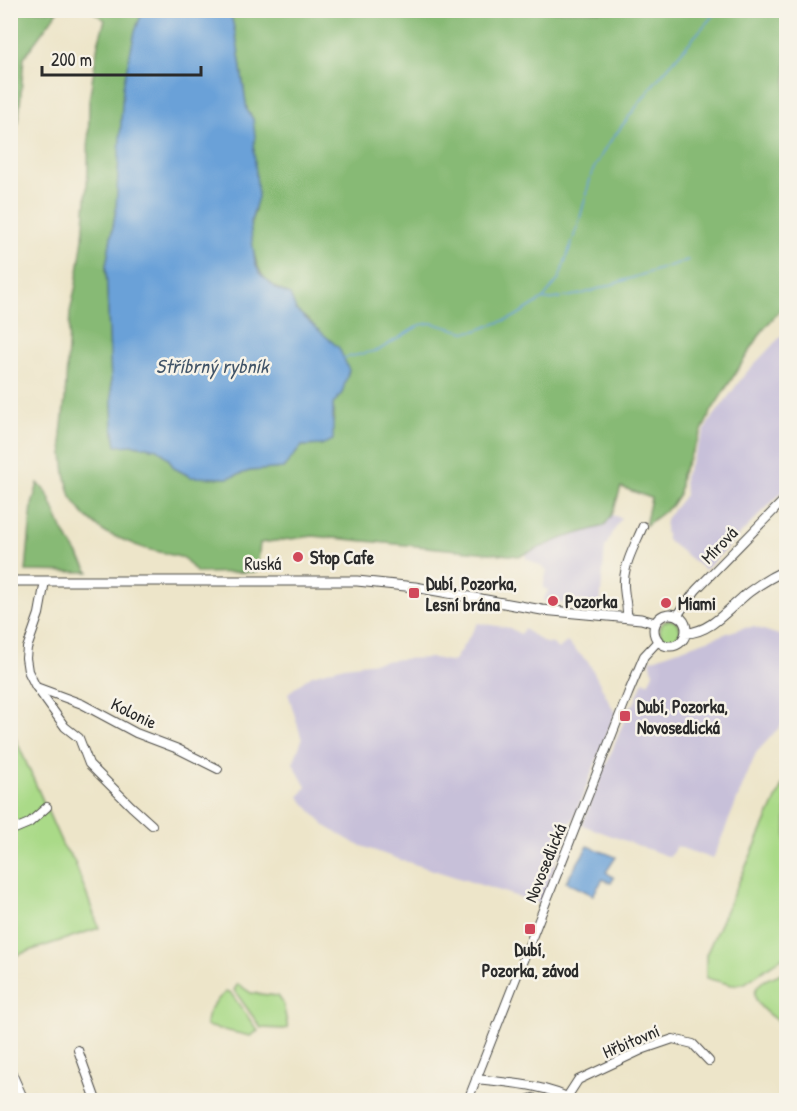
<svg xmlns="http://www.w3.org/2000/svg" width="797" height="1111" font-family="'Patrick Hand',sans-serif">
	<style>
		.industrial { fill: #c7c0d9 }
		.green { fill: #aada88; stroke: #6a825a; stroke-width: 1.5 }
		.forest { fill: #87ba74; stroke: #597250; stroke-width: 1.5 }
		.water { fill: #6aa1d8; stroke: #4a6682; stroke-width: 1.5 }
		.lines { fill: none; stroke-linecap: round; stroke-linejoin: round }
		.stream { stroke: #6aa1d8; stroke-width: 1.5 }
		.minor-casing { stroke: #484743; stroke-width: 10 }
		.major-casing { stroke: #484743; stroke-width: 11 }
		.minor { stroke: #fff; stroke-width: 8 }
		.major { stroke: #fff; stroke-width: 9 }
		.poi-dot { fill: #d1495b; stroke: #f7f3e8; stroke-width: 2 }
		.labels { text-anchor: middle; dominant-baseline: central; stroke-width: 5; stroke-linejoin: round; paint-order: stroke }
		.street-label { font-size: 18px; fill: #2b2b2b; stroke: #f7f3e8 }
		.poi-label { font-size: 18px; font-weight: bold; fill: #2b2b2b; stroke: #f7f3e8; text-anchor: start }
		.water-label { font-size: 20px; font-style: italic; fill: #415468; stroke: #f7f3e8 }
	</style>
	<rect width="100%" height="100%" fill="#f7f3e8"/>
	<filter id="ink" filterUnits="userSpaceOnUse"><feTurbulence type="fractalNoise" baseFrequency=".0167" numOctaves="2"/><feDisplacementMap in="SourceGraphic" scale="12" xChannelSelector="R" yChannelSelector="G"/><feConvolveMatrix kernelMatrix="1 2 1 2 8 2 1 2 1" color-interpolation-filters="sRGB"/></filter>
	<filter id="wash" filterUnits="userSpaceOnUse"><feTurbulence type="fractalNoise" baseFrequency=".008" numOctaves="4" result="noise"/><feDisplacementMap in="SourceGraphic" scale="24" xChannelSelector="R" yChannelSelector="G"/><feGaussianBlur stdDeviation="1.35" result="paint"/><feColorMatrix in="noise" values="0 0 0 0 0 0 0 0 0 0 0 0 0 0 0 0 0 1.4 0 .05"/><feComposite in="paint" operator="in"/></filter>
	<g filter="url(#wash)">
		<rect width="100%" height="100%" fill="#ede5c9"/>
		<!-- industrial -->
		<path class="industrial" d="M786,331V488L705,570L667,540L665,530L666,519L685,495L684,477L708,424L745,374Z
			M612,515L621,518L605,547L600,606L578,600L577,605L543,601L548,590L543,588L547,570L526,558V553L563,538L603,526Z
			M478,623L510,628L520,634L524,629L545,643L553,644L558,649L567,642L589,663L615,713L574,818L569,824L570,831L560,856L555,859L556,865L541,904L398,859L356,844L325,826L299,797L306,787L293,763L302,740L288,693L312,675L345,666L400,659L433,658L453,662Z
			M754,627L782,636L786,642V720L756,753L713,859L676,846L670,857L582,825L630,706L634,704L643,681L648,683L652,676L653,672L650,660L742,628Z"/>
		<!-- green -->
		<path class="green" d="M660 630a10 10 0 1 1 20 0a10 10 0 1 1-20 0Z
			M10,726L63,846L74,860L99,928L11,957Z
			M786,777V955L745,983L732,985L706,978V955Z
			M786,969V1026C772,1018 741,998 762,982C770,976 779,977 786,969Z
			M238,984L251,993L278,996L283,1003L288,1028L284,1029L261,1028L234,990Z
			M226,992H230L258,1031L250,1036L206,1026C206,1011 214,1002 226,992Z"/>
		<!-- forest -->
		<path class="forest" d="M11,10L58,11L24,57L19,117L11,149Z
			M92,11H143L135,31L116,209L106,266L113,425L116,445H134L158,449L168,458L174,468L191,477L227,478L250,471L283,468L302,446L321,445L334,420L333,404L342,393L312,323L296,310L290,295C263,283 257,272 252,244C250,229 250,224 255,210L253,119L247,110L237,41L230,11H786V303L763,330L712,410L681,475L679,494L671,506L645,526L651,498L621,487L612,515L604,526L563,538L520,556L313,536L260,543L257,572L197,573L184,558L143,548L104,532L84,515L71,497L65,474L61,434L65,399L70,312L76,285L83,238L88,171L89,101L98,44L105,20Z
			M38,483L47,493L63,531L89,572L26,571L32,505Z"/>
		<!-- water -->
		<path class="water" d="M143,11H230L237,41L247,110L253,119L255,136L254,151L258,197L250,224L255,262L260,274L269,282L277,289L290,295L296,310L339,348L349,370L342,393L333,404V440L321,445L302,446L283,468L250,471L227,478L191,477L174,468L168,458L158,449L134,445L116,446L113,425L106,266L116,209L123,86L135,31Z
			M588,846L616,857L606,872L614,878L611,883L603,879L593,895L566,882Z"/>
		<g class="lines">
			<!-- stream -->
			<path class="stream" d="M543,299L548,300L582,294L688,260
				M344,358L379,350L420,325L431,323L465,332L475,331L514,317L543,299L559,279L579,222L592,172L606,147L656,81L716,12"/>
		</g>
	</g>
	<g filter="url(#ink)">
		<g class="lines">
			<!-- minor casing -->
			<g class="minor-casing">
				<path id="minor" d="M45,581L39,614L27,648L26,658L28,671L36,687L82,704L136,733L178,749L218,769
					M677,616L696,590L786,498
					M627,618C628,605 623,593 624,580C625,562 636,543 643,526
					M37,688L65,727L79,738L89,764L131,806L152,825
					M10,831L29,823L47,807
					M78,1050L96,1100
					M10,1069L24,1100
					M476,1079C509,1083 544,1084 573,1100
					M567,1097L578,1080L644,1049L673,1039L693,1044L709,1061
					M468,1100L628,694L644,656L658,641
					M527,1100L533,1098"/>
			</g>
			<!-- major casing -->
			<g class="major-casing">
				<path id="major" d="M10,581H357L415,587L542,610L641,619L655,623
					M654 630a16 16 0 1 1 32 0a16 16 0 1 1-32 0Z
					M686,633C711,633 731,606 749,592C761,583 773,576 786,570"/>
			</g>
			<!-- minor -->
			<use href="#minor" class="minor"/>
			<!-- major -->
			<use href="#major" class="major"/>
		</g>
	</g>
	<!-- markers -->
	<g class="poi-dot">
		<circle cx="298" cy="557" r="6"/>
		<rect x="408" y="587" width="12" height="12" rx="3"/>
		<circle cx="553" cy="601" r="6"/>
		<circle cx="666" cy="603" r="6"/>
		<rect x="619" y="710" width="12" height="12" rx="3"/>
		<rect x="524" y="923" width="12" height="12" rx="3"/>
	</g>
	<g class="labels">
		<!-- street labels -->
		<g class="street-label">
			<text transform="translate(719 545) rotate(-46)">Mírová</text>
			<text x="263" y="563">Ruská</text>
			<text transform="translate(134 713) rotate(26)">Kolonie</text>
			<text transform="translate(545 863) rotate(-68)">Novosedlická</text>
			<text transform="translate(631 1041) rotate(-23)">Hřbitovní</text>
		</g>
		<!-- poi labels -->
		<g class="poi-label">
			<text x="310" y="557">Stop Cafe</text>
			<text x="426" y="583">Dubí, Pozorka,<tspan x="426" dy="21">Lesní brána</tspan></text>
			<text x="565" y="601">Pozorka</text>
			<text x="678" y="603">Miami</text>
			<text x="637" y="706">Dubí, Pozorka,<tspan x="637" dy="21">Novosedlická</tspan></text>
			<text x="530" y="949" text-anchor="middle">Dubí,<tspan x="530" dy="21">Pozorka, závod</tspan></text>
		</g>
		<!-- water labels -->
		<g class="water-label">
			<text x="212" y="365">Stříbrný rybník</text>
		</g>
	</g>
	<!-- margin -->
	<rect width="797" height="1111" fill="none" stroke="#f7f3e8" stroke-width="36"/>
	<!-- scale -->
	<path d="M42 66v9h159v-9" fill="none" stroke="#2b2b2b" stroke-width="3"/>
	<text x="51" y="66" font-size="18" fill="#2b2b2b" stroke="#f7f3e8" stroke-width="4.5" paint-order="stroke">200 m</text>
</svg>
